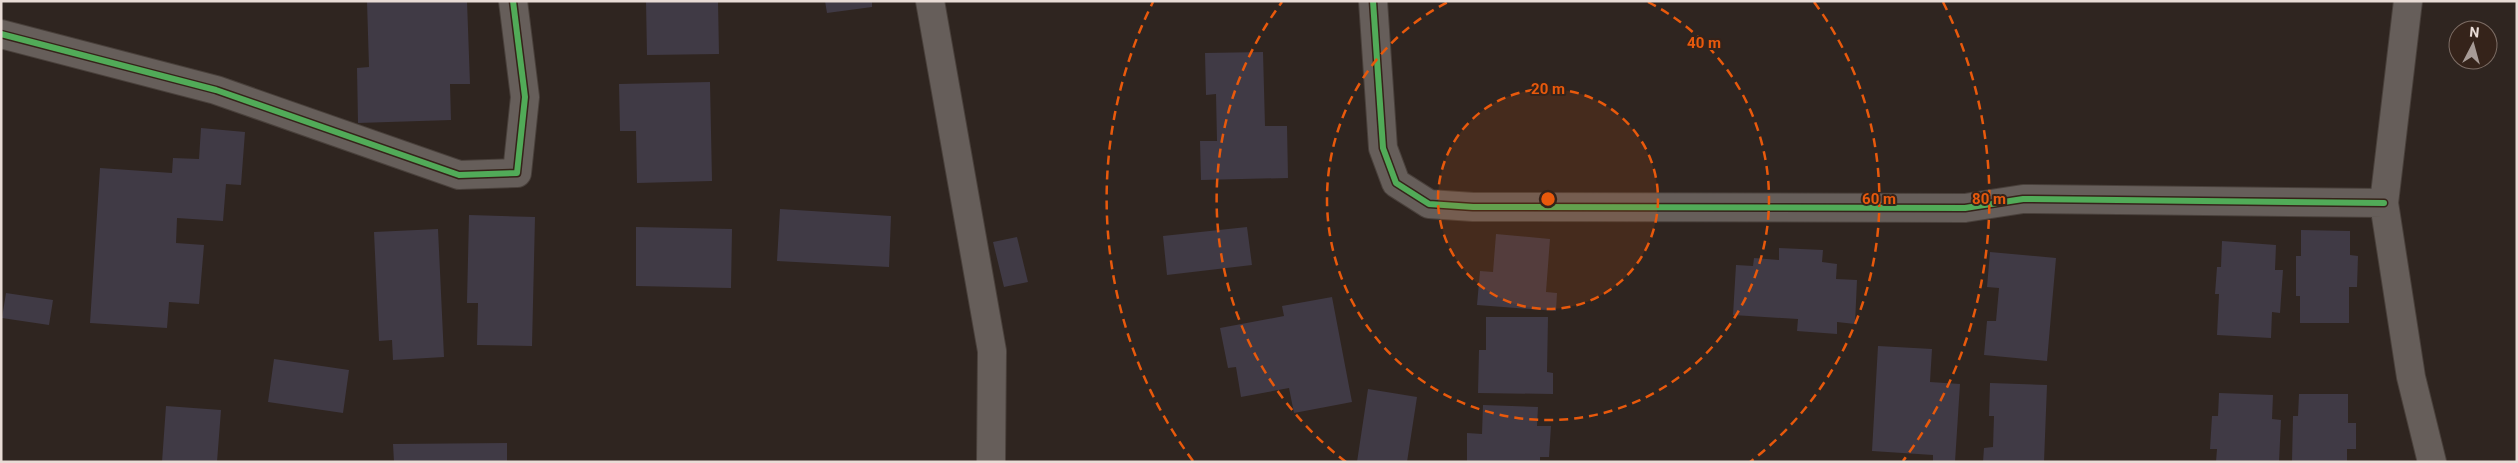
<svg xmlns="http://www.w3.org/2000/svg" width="2518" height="463" font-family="Roboto,sans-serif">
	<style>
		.building { fill: #403a45 }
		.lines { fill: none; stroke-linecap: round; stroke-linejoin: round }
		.minor-casing { stroke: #49403b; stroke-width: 30 }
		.minor { stroke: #665e5a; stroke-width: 28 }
		.cycleway-casing { stroke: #35231a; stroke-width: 9 }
		.cycleway { stroke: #51ab58; stroke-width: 6 }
		.ring { fill: none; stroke: #e8590c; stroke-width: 2.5; stroke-dasharray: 9 6 }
		.centre { fill: #e8590c; stroke: #35231a; stroke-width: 2.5 }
		.ring-label { font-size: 15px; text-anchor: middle; font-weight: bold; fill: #e8590c; stroke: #35231a; stroke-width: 4; stroke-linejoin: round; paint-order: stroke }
	</style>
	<rect width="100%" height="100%" fill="#2f2520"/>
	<!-- building -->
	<path class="building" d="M367,1H467L470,84H450L451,120L358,123L357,68L369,67Z
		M646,1H718L719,54L647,55Z
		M825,1H872V7L827,13Z
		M1263,52L1265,126H1287L1288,178L1201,180L1200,141H1217L1216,94L1206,95L1205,53Z
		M710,82L712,181L637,183L636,131H620L619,84Z
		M201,128L245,132L241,185L226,184L223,221L177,218L176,243L204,245L199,304L169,302L167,328L90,323L100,168L172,173L173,158L199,159Z
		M780,209L891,216L889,267L777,261Z
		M469,215L535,217L532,346L477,345L478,303H467Z
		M636,227L732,229L731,288L636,286Z
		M1247,227L1252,265L1167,275L1163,236Z
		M438,229L444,357L393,360L392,340L379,341L374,232Z
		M2301,230L2350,231V255L2358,256L2357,287H2349V323H2300V296H2296V256H2301Z
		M1496,234L1550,239L1546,292L1557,293L1556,311L1477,305L1480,271L1493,272Z
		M1017,237L1028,282L1004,287L993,242Z
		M2222,241L2276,245L2275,270H2283L2280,313L2272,312L2271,338L2217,335L2219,294H2215L2217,267H2221Z
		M1779,248L1823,250L1822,262L1837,264L1836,279L1857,280L1855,324L1837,322V334L1797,331L1798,319L1733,315L1736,265L1753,266L1754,258L1779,260Z
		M1990,252L2056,258L2047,361L1984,355L1987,321H1996L1999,288L1987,287Z
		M6,293L53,300L49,325L2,318Z
		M1332,297L1352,402L1294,413L1289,388L1241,397L1236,367L1228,368L1220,328L1284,316L1282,306Z
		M1486,317H1548L1547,372L1553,373V394L1478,393L1479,350H1486Z
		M1878,346L1932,349L1930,382L1960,384L1955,462H1933V455L1872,451Z
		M274,359L349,370L343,413L268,402Z
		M1990,383L2047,385L2044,462H1983L1984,448L1993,447L1994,416H1989Z
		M1368,389L1417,397L1407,462H1357Z
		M2219,393L2273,395L2272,419L2281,420L2279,462H2216L2217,449H2210L2212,416H2218Z
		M2299,394H2348V423H2356V449H2347V462L2292,461L2293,416H2298Z
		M1483,405L1538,407L1537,426H1551L1549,457H1540V462H1467V433L1482,434Z
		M166,406L221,410L217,462H162Z
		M507,443V462H394L393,444Z"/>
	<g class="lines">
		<!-- minor casing -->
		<g class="minor-casing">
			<path id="minor" d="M930,1L992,351L991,462
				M1373,1L1383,148L1396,183L1429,204L1473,207L1965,208L2023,199L2384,203
				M2408,1L2384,203L2411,377L2432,462
				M1,34L216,90L459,175L517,173L525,97L513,1"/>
		</g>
		<!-- minor -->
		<use href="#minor" class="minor"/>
		<!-- cycleway casing -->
		<g class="cycleway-casing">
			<path id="cycleway" d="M1373,1L1383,148L1396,183L1429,204L1473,207L1965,208L2023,199L2384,203
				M1,34L216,90L459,175L517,173L525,97L513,1"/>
		</g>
		<!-- cycleway -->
		<use href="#cycleway" class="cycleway"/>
	</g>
	<!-- distance rings -->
	<circle cx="1548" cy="199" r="110" fill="#e8590c" fill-opacity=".12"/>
	<g class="ring">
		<circle cx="1548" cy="199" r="110"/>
		<path d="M1648 2A221 221 0 1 1 1448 2"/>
		<path d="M1346 462A331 331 0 0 1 1282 2M1814 2A331 331 0 0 1 1750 462"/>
		<path d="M1193 461A441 441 0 0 1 1153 2M1943 2A441 441 0 0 1 1903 461"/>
	</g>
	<circle cx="1548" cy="199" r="8" class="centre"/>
	<g class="ring-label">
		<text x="1704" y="48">40 m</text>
		<text x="1548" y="94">20 m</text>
		<text x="1879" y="204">60 m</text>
		<text x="1989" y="204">80 m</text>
	</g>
	<!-- border -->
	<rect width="2518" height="463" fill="none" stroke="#e8dbd5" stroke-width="5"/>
	<!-- north arrow -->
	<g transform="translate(2473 45) rotate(6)"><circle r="24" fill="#35231a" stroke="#7d6d65"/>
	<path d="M0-4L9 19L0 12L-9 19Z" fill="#a79b96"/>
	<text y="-8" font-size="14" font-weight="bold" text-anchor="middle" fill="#e8dbd5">N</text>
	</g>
</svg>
